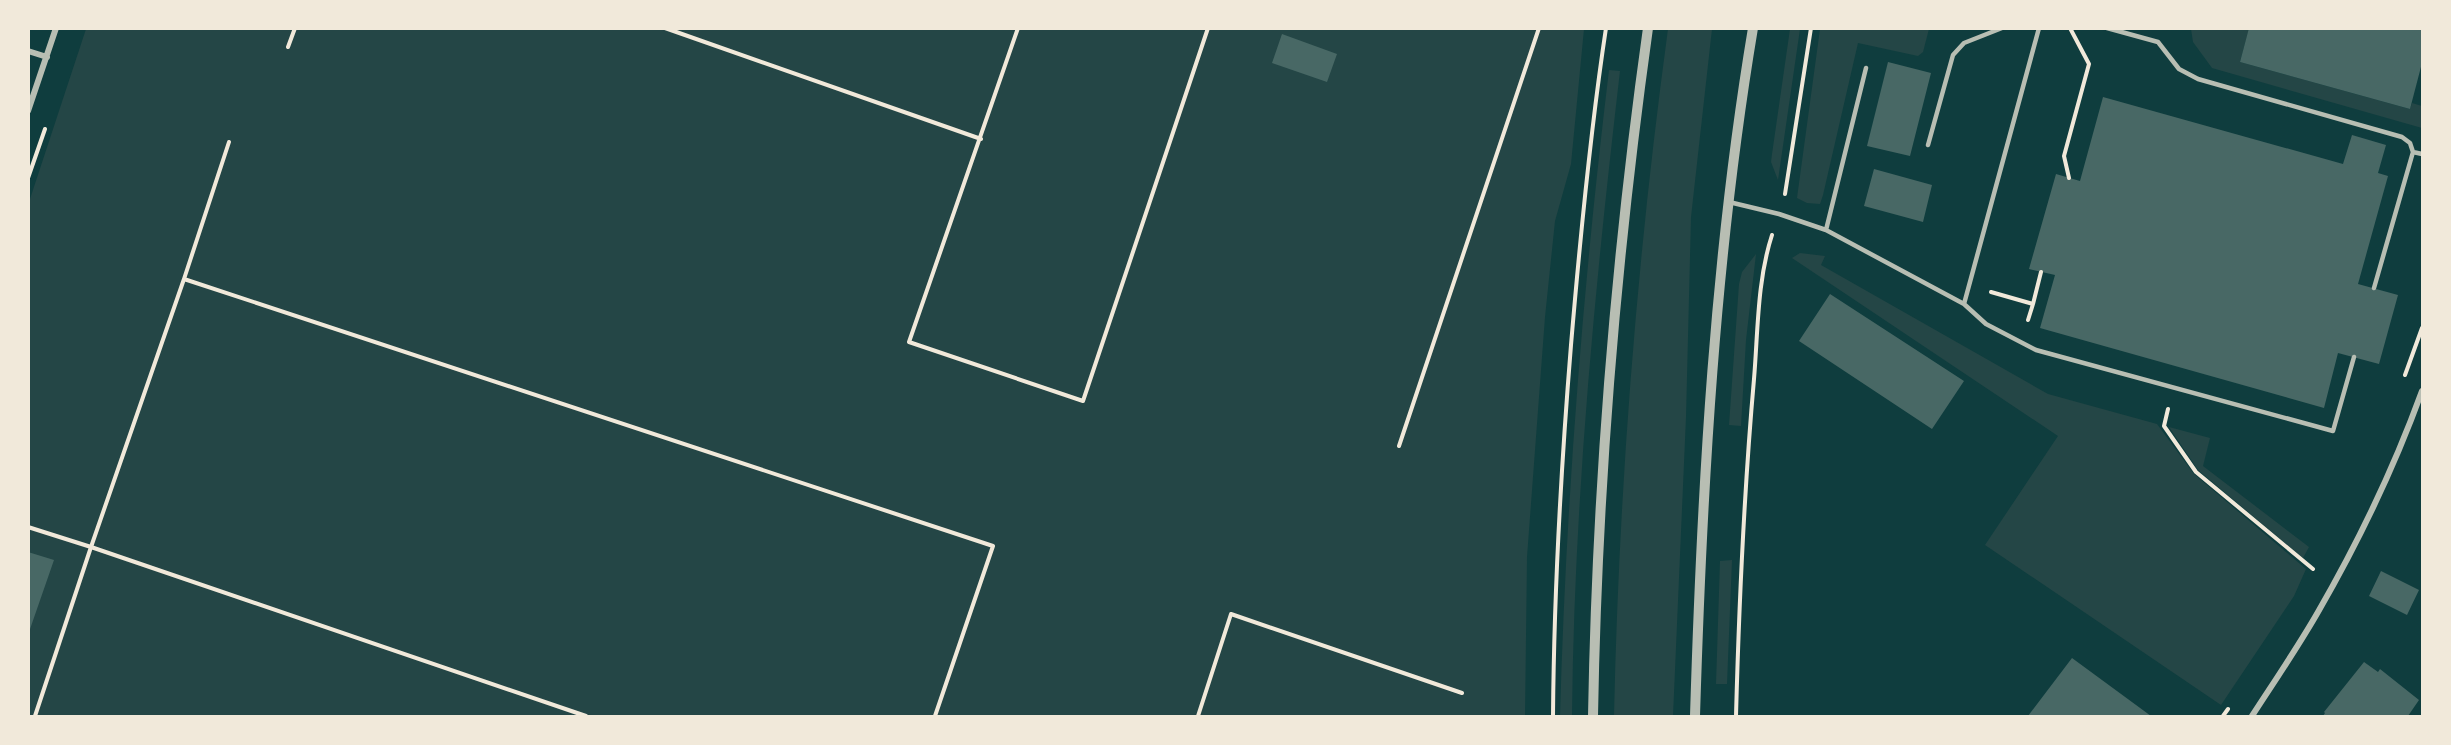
<svg xmlns="http://www.w3.org/2000/svg" width="2451" height="745" font-family="Signika,sans-serif">
	<style>
		.green { fill: #244646 }
		.building { fill: #486865 }
		.lines { fill: none; stroke-linecap: round; stroke-linejoin: round }
		.path { stroke: #f1e9da; stroke-width: 4 }
		.service { stroke: #b8beb3; stroke-width: 4.5 }
		.minor { stroke: #b8beb3; stroke-width: 6 }
		.tertiary { stroke: #b8beb3; stroke-width: 10 }
	</style>
	<rect width="100%" height="100%" fill="#0f3d3e"/>
	<!-- green -->
	<path class="green" d="M86,29H1584L1571,164L1555,221L1545,317L1527,557L1525,716H29V202Z
		M1668,29H1712L1691,217L1686,417L1673,716H1614C1619,486 1637,257 1668,29Z
		M1790,29H1800L1778,180L1771,162L1772,154Z
		M1820,29H1929L1923,52L1918,56L1858,43L1823,195L1820,204L1807,203L1797,198Z
		M2191,29H2249L2240,62L2410,109L2412,103L2422,106V128L2212,68L2193,42Z
		M1609,70L1620,71C1595,285 1574,501 1572,716H1560C1566,500 1583,285 1609,70Z
		M1800,253L1825,256L1821,265L2048,394L2157,424L2194,474L2306,569L2294,596L2221,705L1985,545L2058,436L1792,258Z
		M1756,254L1746,340L1741,426L1729,425L1739,284L1742,272Z
		M2169,427L2210,438L2203,466L2309,547L2303,558L2198,470Z
		M1732,560L1727,684H1716L1720,561Z"/>
	<!-- building -->
	<path class="building" d="M2249,28H2422V63L2410,109L2240,62Z
		M1282,34L1337,54L1327,82L1272,63Z
		M1888,62L1931,73L1910,156L1867,146Z
		M2103,97L2343,164L2352,135L2386,145L2378,173L2388,176L2358,284L2398,295L2379,364L2338,353L2324,408L2040,328L2055,275L2029,269L2056,174L2080,181Z
		M1874,169L1932,185L1923,222L1864,206Z
		M1830,294L1964,381L1932,429L1799,341Z
		M28,552L54,560L29,632H28Z
		M2381,571L2419,590L2407,615L2369,596Z
		M2072,658L2151,716H2028Z
		M2364,662L2378,672L2380,669L2419,700L2408,716H2323L2325,713L2324,712Z"/>
	<g class="lines">
		<!-- path -->
		<path class="path" d="M665,28L981,139
			M1018,28L909,342L1083,401L1208,28
			M288,47L295,28
			M28,178L45,129
			M2069,178L2064,156L2089,64L2070,28
			M1785,194L1811,28
			M184,279L229,142
			M1991,292L2033,304L2041,272
			M2028,320L2033,304
			M2405,375L2422,328
			M2168,409L2164,426L2196,472L2313,569
			M1399,446L1539,28
			M28,527L91,547L184,279L993,546L935,716
			M35,716L91,547L586,716
			M1198,716L1231,614L1462,693
			M1553,716C1554,592 1561,468 1571,345C1580,239 1590,133 1606,28
			M1736,716C1739,604 1744,492 1754,379C1758,332 1757,281 1772,235
			M2223,716L2228,709"/>
		<!-- service -->
		<path class="service" d="M2107,28L2158,42L2179,69L2198,79L2402,137L2410,143L2413,152L2422,154
			M1928,145L1953,55L1964,43L2002,28
			M1729,202L1779,214L1826,230L1964,304L2039,28
			M1826,230L1866,68
			M2374,288L2413,152
			M1964,304L1986,324L2036,350L2333,431L2354,357"/>
		<!-- minor -->
		<path class="minor" d="M28,51L47,57
			M28,111L56,28
			M2252,716C2274,682 2298,647 2318,612C2359,541 2394,468 2422,391"/>
		<!-- tertiary -->
		<path class="tertiary" d="M1593,716C1597,487 1616,256 1648,28
			M1695,716C1702,487 1715,255 1753,28"/>
	</g>
	<!-- border -->
	<rect width="2451" height="745" fill="none" stroke="#f1e9da" stroke-width="60"/>
</svg>
